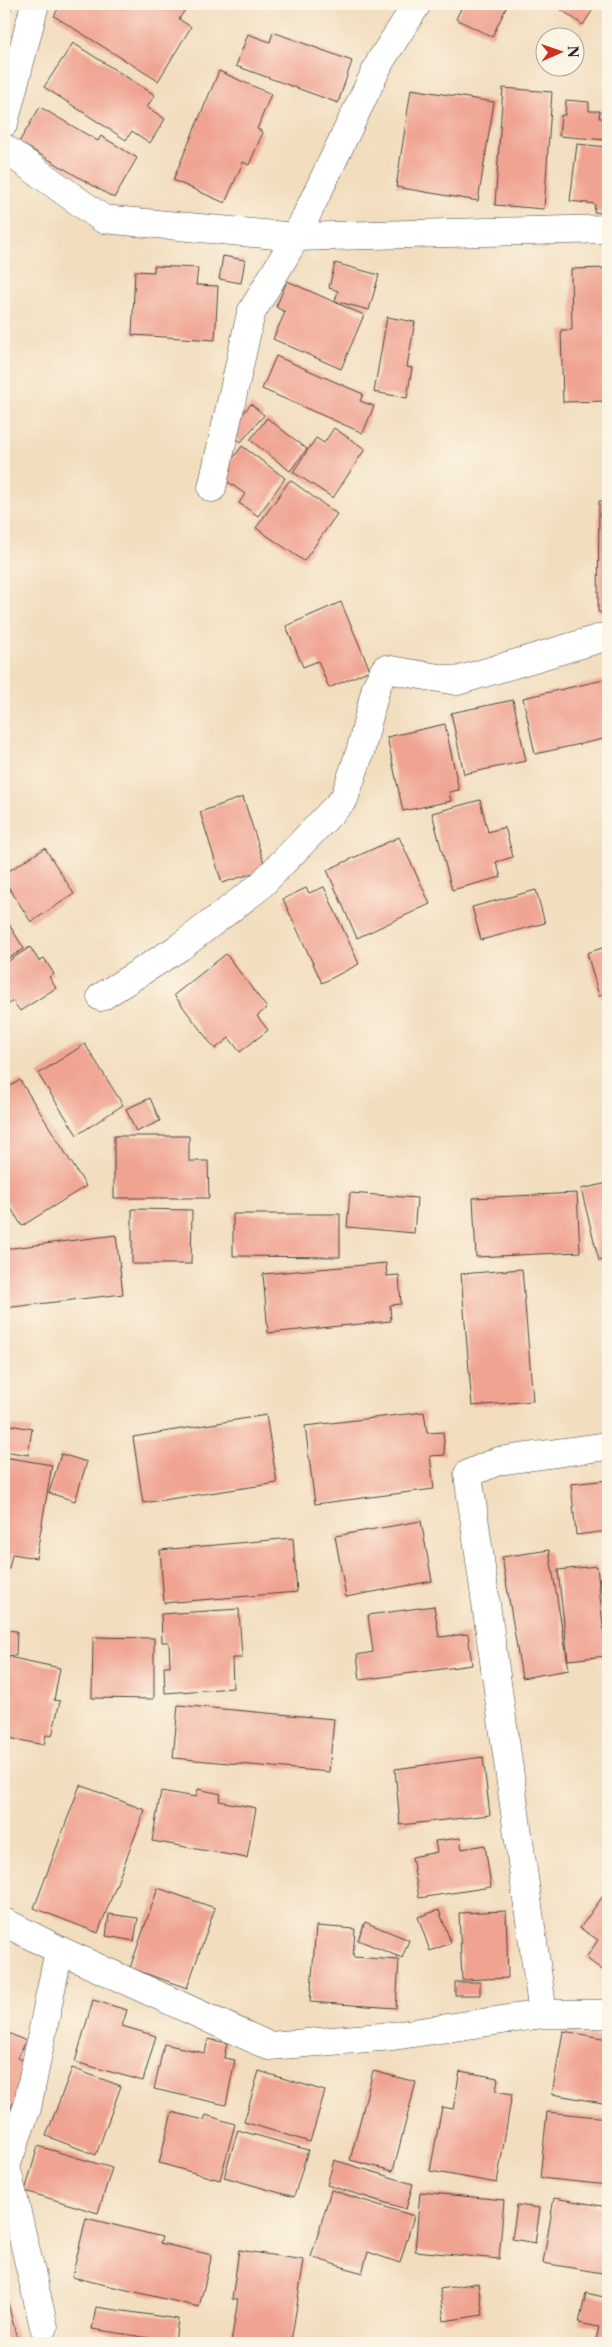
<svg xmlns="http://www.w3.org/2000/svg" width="612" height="2347" font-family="'Libre Caslon Text',serif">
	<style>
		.building { fill: #f0a391 }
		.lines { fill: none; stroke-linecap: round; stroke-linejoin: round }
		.minor-casing { stroke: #494641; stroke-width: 29 }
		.minor { stroke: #fff; stroke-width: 28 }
	</style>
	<rect width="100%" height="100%" fill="#fcf5e5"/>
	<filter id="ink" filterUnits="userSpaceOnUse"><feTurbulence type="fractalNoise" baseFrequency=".02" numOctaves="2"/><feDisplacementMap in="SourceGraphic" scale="10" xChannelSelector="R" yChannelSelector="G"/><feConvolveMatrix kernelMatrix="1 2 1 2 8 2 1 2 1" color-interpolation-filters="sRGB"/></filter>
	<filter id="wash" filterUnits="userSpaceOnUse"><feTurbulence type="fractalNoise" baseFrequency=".0096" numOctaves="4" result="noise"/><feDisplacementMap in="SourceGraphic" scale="20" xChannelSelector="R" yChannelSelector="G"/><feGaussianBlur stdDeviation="1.12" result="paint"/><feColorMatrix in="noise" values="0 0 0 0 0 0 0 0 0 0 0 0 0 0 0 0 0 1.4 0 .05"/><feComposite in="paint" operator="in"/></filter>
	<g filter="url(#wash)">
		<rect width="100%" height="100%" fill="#f2ddbe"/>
		<g id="blocks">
			<!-- building -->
			<path class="building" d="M4,4H12L4,32Z
				M61,4H154L158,7L160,4H174L185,10L179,19L191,27L158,81L54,16Z
				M463,4H508L492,37L456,19Z
				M553,4H582L592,11L583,25Z
				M273,32L352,61L338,103L236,66L248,34L270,42Z
				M73,43L155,95L147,107L165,119L150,143L132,131L126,140L44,87Z
				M219,71L271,94L257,129L263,132L249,165L243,162L225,203L173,180Z
				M503,88L552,92L544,209L495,205Z
				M411,89L494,102L478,201L396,187Z
				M566,100L589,102V111H600L599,118H607L606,140L559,136L561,115H565Z
				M40,107L98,141L101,136L137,158L114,198L19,142Z
				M577,144L608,147V213L594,212L595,204L570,201Z
				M223,256L245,260L241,283L219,279Z
				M335,263L379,275L369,310L335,301L338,291L329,288Z
				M154,266L198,268L196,285L218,286L215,340L132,335L135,271L154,272Z
				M608,268V401L563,402L561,330H572L571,269Z
				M287,281L364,315L341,369L273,339L285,312L276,307Z
				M387,317L415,322L407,367L412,368L407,398L374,392Z
				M276,356L363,394L360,401L374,406L363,433L262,389Z
				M251,404L264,415L241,442L228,431Z
				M267,418L307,449L290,471L250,440Z
				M334,428L365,449L333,498L293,472L316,438L324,443Z
				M242,446L285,478L258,516L239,503L245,494L220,476Z
				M290,480L337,514L304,561L256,528Z
				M599,501H608V613L598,612Z
				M341,602L370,670L329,688L318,661L303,667L286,626Z
				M608,679V738L535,754L523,698Z
				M513,700L526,761L464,774L451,713Z
				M445,724L459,790L449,792L451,801L403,811L387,737Z
				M243,797L266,869L222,883L200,812Z
				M480,800L488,832L505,827L513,857L496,862L501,877L452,890L432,813Z
				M399,837L430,904L357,938L327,870Z
				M45,848L74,894L31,922L4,880V874Z
				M608,879V908H607L603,880Z
				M324,887L359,964L322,983L283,899L306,888L309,893Z
				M536,890L545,923L481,940L472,907Z
				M4,916L24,949L4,961Z
				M608,946V993L599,996L587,953Z
				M30,947L39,961L44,958L54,974L49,977L56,988L20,1011L13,1001L4,1007V964Z
				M226,954L267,1008L257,1016L268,1030L240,1052L229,1038L215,1049L174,995Z
				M85,1044L123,1105L77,1135L38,1074Z
				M20,1080L86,1186L22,1226L4,1197V1090Z
				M150,1098L160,1121L136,1132L126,1109Z
				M114,1136H189V1161H208L209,1198H114Z
				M608,1183V1259L599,1261L581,1189Z
				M350,1193L417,1198L414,1233L347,1227Z
				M577,1193L580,1252L476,1257L473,1198Z
				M132,1209L192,1210L191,1264H132Z
				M233,1214H340V1257L233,1256Z
				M116,1235L123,1294L4,1308V1249Z
				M386,1263L387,1276L399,1275L401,1304L390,1305L391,1321L268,1333L263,1274Z
				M522,1269L533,1401L472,1406L461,1274Z
				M424,1412L427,1433L443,1432L445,1455L430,1456L434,1489L315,1504L305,1426Z
				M266,1415L277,1483L143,1503L133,1437Z
				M4,1424L32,1429L28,1455L4,1451Z
				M61,1454L87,1462L75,1501L49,1493Z
				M4,1457L52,1465L36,1558L12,1554L9,1569L4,1568Z
				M608,1480V1531L576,1535L571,1484Z
				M421,1521L432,1581L346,1597L335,1536Z
				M293,1538L297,1592L164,1603L160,1550Z
				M549,1550L569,1670L522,1678L502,1557Z
				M597,1566L606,1656L568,1660L558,1570Z
				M608,1576V1617L607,1618L599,1578Z
				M434,1606L439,1637L468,1634L472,1665L360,1680L357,1655L373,1652L368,1615Z
				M239,1609L242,1658H232L233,1688L165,1693L164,1666H170L169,1642H162L161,1614Z
				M4,1630L17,1631L16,1656L4,1655Z
				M93,1637L154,1638V1699L92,1698Z
				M4,1656L60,1668L54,1700L60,1701L52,1736L46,1735L44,1745L4,1737Z
				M178,1705L334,1719L329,1772L173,1758Z
				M483,1757L490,1815L400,1825L395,1769Z
				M80,1785L145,1810L98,1933L34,1908Z
				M198,1789L221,1794L219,1801L256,1808L247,1858L152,1841L161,1791L196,1797Z
				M460,1838L462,1849L485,1845L491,1887L419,1898L412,1857L437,1852L435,1841Z
				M158,1888L215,1908L187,1988L130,1968Z
				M608,1889V1974L586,1958L598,1940L580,1928Z
				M439,1910L451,1943L430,1951L418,1917Z
				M506,1911L508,1978L462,1980L459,1913Z
				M109,1914L138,1918L134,1941L106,1936Z
				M365,1922L409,1940L402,1958L358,1940Z
				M316,1926L355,1929L353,1957L399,1960L396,2008L310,2002Z
				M455,1982H480V1995H455Z
				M93,2000L127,2010L122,2026L156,2036L143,2081L75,2062Z
				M4,2031L26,2041L18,2058L31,2064L7,2116L4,2115Z
				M563,2031L608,2039V2104L552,2094Z
				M208,2039L227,2043L224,2058L235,2060L226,2105L154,2089L164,2044L205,2053Z
				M72,2068L121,2086L96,2155L46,2136Z
				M259,2071L325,2091L310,2142L244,2122Z
				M373,2071L416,2082L393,2171L350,2160Z
				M460,2071L498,2078L496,2091L512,2094L497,2183L430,2171L442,2107L453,2109Z
				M172,2112L204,2120L206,2115L235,2124L220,2180L159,2163Z
				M547,2112L608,2118V2185L540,2178Z
				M238,2130L308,2150L294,2197L224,2177Z
				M38,2146L112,2168L98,2213L25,2191Z
				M334,2160L413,2184L406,2209L327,2185Z
				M331,2190L414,2216L400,2263L368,2252L362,2273L311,2257Z
				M420,2192L504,2200L499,2259L415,2251Z
				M554,2198L608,2207V2274L543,2263Z
				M517,2205L540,2208L535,2243L512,2239Z
				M86,2218L162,2237L160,2243L212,2255L199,2307L72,2277Z
				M239,2250L304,2260L291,2343H231L238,2299H232Z
				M478,2283L483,2315L444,2321L440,2289Z
				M4,2287L18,2343H4Z
				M586,2293L608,2298V2343H595L599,2327L579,2323Z
				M96,2307L178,2319L175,2342L92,2329Z"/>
		</g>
	</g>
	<g filter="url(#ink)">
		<use href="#blocks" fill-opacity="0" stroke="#494641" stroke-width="1"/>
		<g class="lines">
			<!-- minor casing -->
			<g class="minor-casing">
				<path id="minor" d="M4,123L35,4
					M4,148L103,219L296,237L608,229
					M212,488L251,313L296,237L381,60L417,4
					M101,997L180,947L259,887L344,799L361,749L376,687L385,669L457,681L608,636
					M4,1922L59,1950L269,2046L393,2036L543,2014H608
					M543,2014L468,1474L498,1461L608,1446
					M44,2327L6,2166L27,2108L59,1950"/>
			</g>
			<!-- minor -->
			<use href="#minor" class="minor"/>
		</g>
	</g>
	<!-- margin -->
	<rect width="612" height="2347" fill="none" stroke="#fcf5e5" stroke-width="20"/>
	<!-- north arrow -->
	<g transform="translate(560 52) rotate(88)"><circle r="24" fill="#fcf5e5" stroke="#a8a49b"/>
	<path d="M0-4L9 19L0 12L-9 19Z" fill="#c8321e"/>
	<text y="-8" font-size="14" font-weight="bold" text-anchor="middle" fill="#2b2b2b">N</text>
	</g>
</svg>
